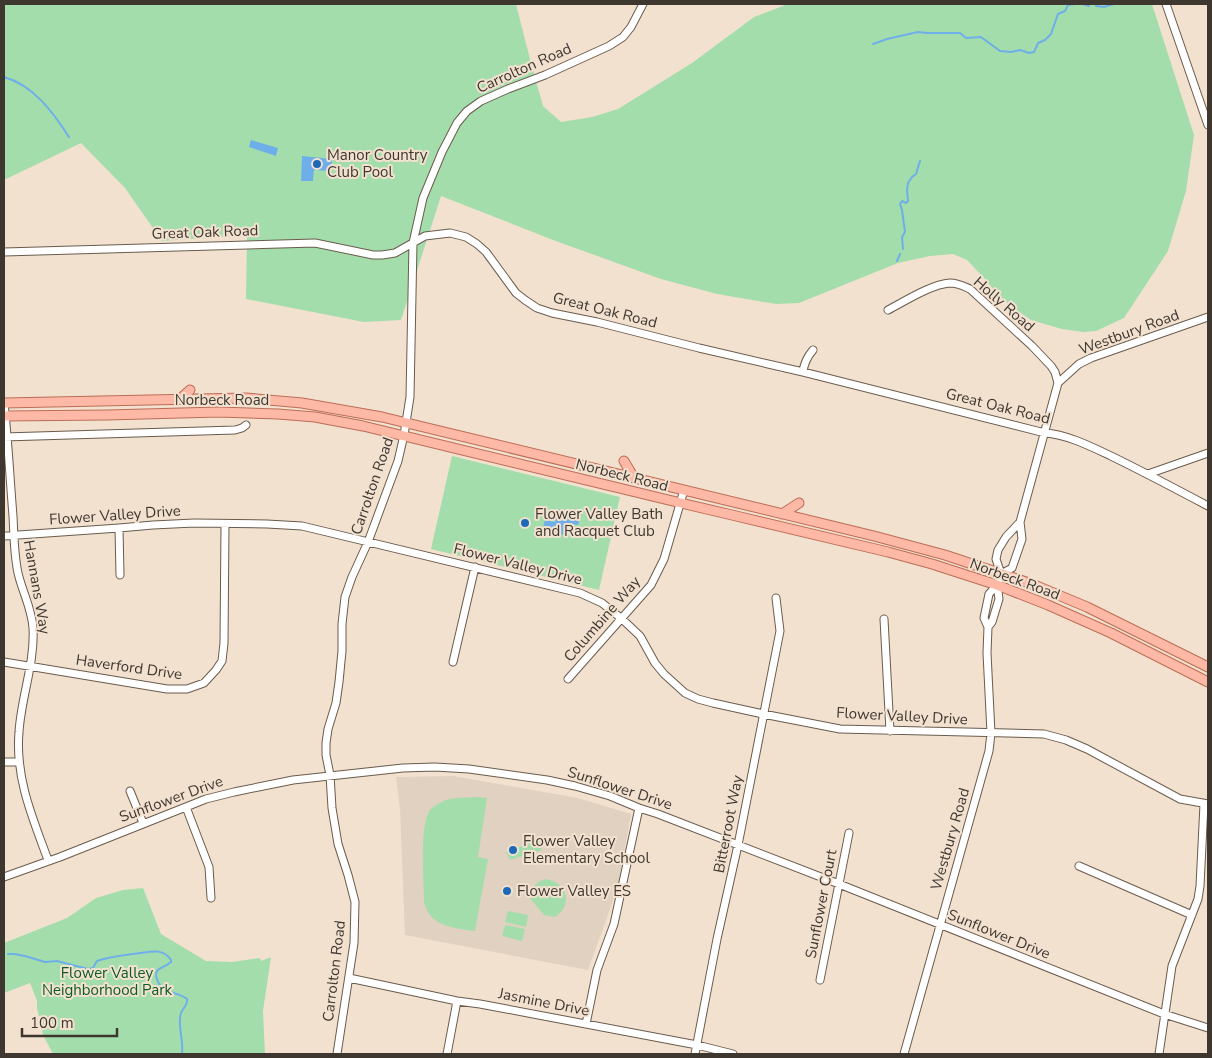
<svg xmlns="http://www.w3.org/2000/svg" width="1212" height="1058" font-family="'Nunito Sans',sans-serif">
	<style>
		.education { fill: #e1d1c0 }
		.green { fill: #a4ddac }
		.water { fill: #6eafea }
		.lines { fill: none; stroke-linecap: round; stroke-linejoin: round }
		.stream { stroke: #6eafea; stroke-width: 2 }
		.minor-casing { stroke: #6a5b4c; stroke-width: 9 }
		.major-casing { stroke: #bb6d56; stroke-width: 11 }
		.minor { stroke: #fff; stroke-width: 7 }
		.major { stroke: #feb9a6; stroke-width: 9 }
		.poi-dot { fill: #1d68b7; stroke: #f3e1d0; stroke-width: 2 }
		.labels { text-anchor: middle; dominant-baseline: central; stroke-width: 4; stroke-linejoin: round; paint-order: stroke }
		.street-label { font-size: 15px; fill: #3e3730; stroke: #f3e1d0 }
		.poi-label { font-size: 15px; fill: #3e3730; stroke: #f3e1d0; text-anchor: start }
		.park-label { font-size: 15px; fill: #0b5a24; stroke: #f3e1d0 }
	</style>
	<rect width="100%" height="100%" fill="#f3e1d0"/>
	<!-- education -->
	<path class="education" d="M453,776L578,798L631,814L618,887L588,970L405,935L400,809L396,777Z"/>
	<!-- green -->
	<path class="green" d="M4,4H516L531,63L543,106L561,122L592,117L618,109L692,63L754,17L788,4H1152L1194,135L1186,191L1168,251L1124,318L1096,331L1083,332L1062,329L1031,320L1012,307L997,294L985,279L967,260L953,254L930,256L898,263L799,303L776,304L717,294L661,279L553,240L441,196L401,320L364,322L246,299L247,235L162,241L125,188L81,143L4,180Z
		M452,456L620,497L599,590L431,549Z
		M477,797L487,798L478,857L488,859L475,931C454,928 430,927 424,902C424,882 419,825 430,810C434,806 441,802 446,800C456,797 467,798 477,797Z
		M539,840L542,850L510,860L506,852Z
		M545,879C567,882 574,904 555,917L544,915L528,896C531,887 536,883 545,879Z
		M143,888L161,934L206,961L232,962L260,958L261,961L271,957L263,1011L265,1054H53L43,1035L37,1008V1001L30,983L4,993V943L67,918L96,898L123,890Z
		M508,911L528,915L526,927L505,922Z
		M505,925L525,929L522,941L502,936Z"/>
	<!-- water -->
	<path class="water" d="M251,140L278,148L276,156L249,147Z
		M302,156L332,159L331,171L314,170L313,181H301Z
		M558,509L581,514L578,525L566,523L564,535L542,531L545,520L555,522Z"/>
	<g class="lines">
		<!-- stream -->
		<path class="stream" d="M1083,4L1089,6
			M1096,6L1104,7L1114,4
			M873,44L887,39L918,32L927,33H960L966,38L981,37L1000,51L1011,52L1020,50L1029,53L1034,52L1038,43L1045,40L1051,34L1058,14L1065,11L1068,5L1075,4
			M4,77C33,85 53,112 69,137
			M903,249L902,237L905,232L902,210L900,204L902,201L906,203L908,201L907,190L908,183L912,177L916,174L920,161
			M897,261L900,254
			M8,954H14L25,956L45,962L57,961L88,969L93,968L97,961C111,956 119,956 133,954C147,953 162,946 171,960V962C167,966 160,967 157,971C156,973 156,977 157,979C161,994 177,991 187,999C188,1006 183,1007 181,1013C177,1023 184,1042 182,1054"/>
		<!-- minor casing -->
		<g class="minor-casing">
			<path id="minor" d="M1166,4L1208,125
				M4,252L315,243L373,255H382L395,253L425,236L450,233L466,237L477,244L486,252L516,293L525,300L537,308L552,313L597,322L699,348L803,372L1045,433C1066,434 1092,447 1111,456C1144,472 1176,489 1208,506
				M888,310C905,301 932,284 950,283C958,283 963,286 970,289L1032,346L1051,366L1055,372L1058,383
				M803,372C804,363 807,357 813,350
				M4,403C8,441 10,479 13,516C14,535 14,555 18,573C22,591 32,609 33,628C35,663 21,698 19,732C15,778 33,819 48,860
				M4,437L235,430L242,428L246,425
				M1148,474L1208,453
				M119,528L120,575
				M4,536L119,528L153,525L194,523L267,524L302,526L580,593L602,603L622,619L640,636L655,663L664,674L685,693L698,699L713,703L763,714L840,729L1044,734L1066,740L1087,749L1180,799L1208,804
				M1001,574L1012,568L1022,539L1020,522L1058,383L1079,364L1091,358L1208,317
				M884,619L890,731
				M988,627L992,622L999,599L997,585
				M4,662L167,689H187L204,683L216,670L222,661L224,643L225,524
				M453,662L475,567
				M568,679L651,585L664,559L684,490
				M4,762H19
				M130,791L143,823
				M186,807L209,867L211,898
				M1079,866L1192,915
				M4,877L60,857L206,799L234,792L293,780L403,768L435,767L469,769L547,780L575,786L610,796L639,808L658,814L839,884L1164,1014L1208,1028
				M349,978L457,1001L480,1004L697,1045L733,1054
				M820,980L849,833
				M586,1024L597,970L614,924L639,808
				M337,1054L354,943L355,902L348,875L338,844L332,808L330,775L326,755V743L328,729L336,703L339,682L342,651V624L345,597L352,577L368,542L398,461L404,435L410,397L413,243L423,198L442,152L457,123L467,111L481,101L508,89L545,75L609,46L623,37L631,27L643,4
				M447,1054L457,1001
				M695,1054L717,939L738,845L780,631L776,598
				M904,1054L989,751L991,733L987,653L988,627L984,618L989,594L997,585L1001,574L996,559L998,550L1006,537L1020,522
				M1159,1054L1172,966L1198,899L1200,886L1204,804"/>
		</g>
		<!-- major casing -->
		<g class="major-casing">
			<path id="major" d="M180,399L190,390
				M4,403L246,398L302,403L382,417L874,536L945,555L1032,584L1087,607L1208,667
				M4,416L107,415L219,412L278,414L315,417L363,426L681,503L732,515L888,552L932,564L997,585L1048,605L1111,633L1208,682
				M624,461L634,478
				M782,514L799,503"/>
		</g>
		<!-- minor -->
		<use href="#minor" class="minor"/>
		<!-- major -->
		<use href="#major" class="major"/>
	</g>
	<!-- markers -->
	<g class="poi-dot">
		<circle cx="317" cy="164" r="5"/>
		<circle cx="525" cy="523" r="5"/>
		<circle cx="513" cy="850" r="5"/>
		<circle cx="507" cy="891" r="5"/>
	</g>
	<g class="labels">
		<!-- street labels -->
		<g class="street-label">
			<text transform="translate(524 68) rotate(-24)">Carrolton Road</text>
			<text transform="translate(205 232) rotate(-2)">Great Oak Road</text>
			<text transform="translate(1004 304) rotate(41)">Holly Road</text>
			<text transform="translate(605 310) rotate(14)">Great Oak Road</text>
			<text transform="translate(1129 332) rotate(-20)">Westbury Road</text>
			<text x="222" y="400">Norbeck Road</text>
			<text transform="translate(998 406) rotate(14)">Great Oak Road</text>
			<text transform="translate(622 475) rotate(14)">Norbeck Road</text>
			<text transform="translate(372 486) rotate(-71)">Carrolton Road</text>
			<text transform="translate(115 515) rotate(-4)">Flower Valley Drive</text>
			<text transform="translate(518 564) rotate(14)">Flower Valley Drive</text>
			<text transform="translate(1015 579) rotate(20)">Norbeck Road</text>
			<text transform="translate(37 587) rotate(80)">Hannans Way</text>
			<text transform="translate(602 619) rotate(-49)">Columbine Way</text>
			<text transform="translate(129 667) rotate(8)">Haverford Drive</text>
			<text transform="translate(902 716) rotate(3)">Flower Valley Drive</text>
			<text transform="translate(620 788) rotate(18)">Sunflower Drive</text>
			<text transform="translate(171 799) rotate(-20)">Sunflower Drive</text>
			<text transform="translate(728 824) rotate(-79)">Bitterroot Way</text>
			<text transform="translate(950 839) rotate(-74)">Westbury Road</text>
			<text transform="translate(821 904) rotate(-79)">Sunflower Court</text>
			<text transform="translate(999 934) rotate(22)">Sunflower Drive</text>
			<text transform="translate(334 971) rotate(-83)">Carrolton Road</text>
			<text transform="translate(544 1002) rotate(11)">Jasmine Drive</text>
		</g>
		<!-- poi labels -->
		<g class="poi-label">
			<text x="327" y="155">Manor Country<tspan x="327" dy="17">Club Pool</tspan></text>
			<text x="535" y="514">Flower Valley Bath<tspan x="535" dy="17">and Racquet Club</tspan></text>
			<text x="523" y="841">Flower Valley<tspan x="523" dy="17">Elementary School</tspan></text>
			<text x="517" y="891">Flower Valley ES</text>
		</g>
		<!-- park labels -->
		<g class="park-label">
			<text x="107" y="973">Flower Valley<tspan x="107" dy="17">Neighborhood Park</tspan></text>
		</g>
	</g>
	<!-- border -->
	<rect width="1212" height="1058" fill="none" stroke="#3e3730" stroke-width="10"/>
	<!-- scale -->
	<path d="M22 1028v8h95v-8" fill="none" stroke="#3e3730" stroke-width="2.5"/>
	<text x="30" y="1028" font-size="15" fill="#3e3730" stroke="#f3e1d0" stroke-width="4" paint-order="stroke">100 m</text>
</svg>
